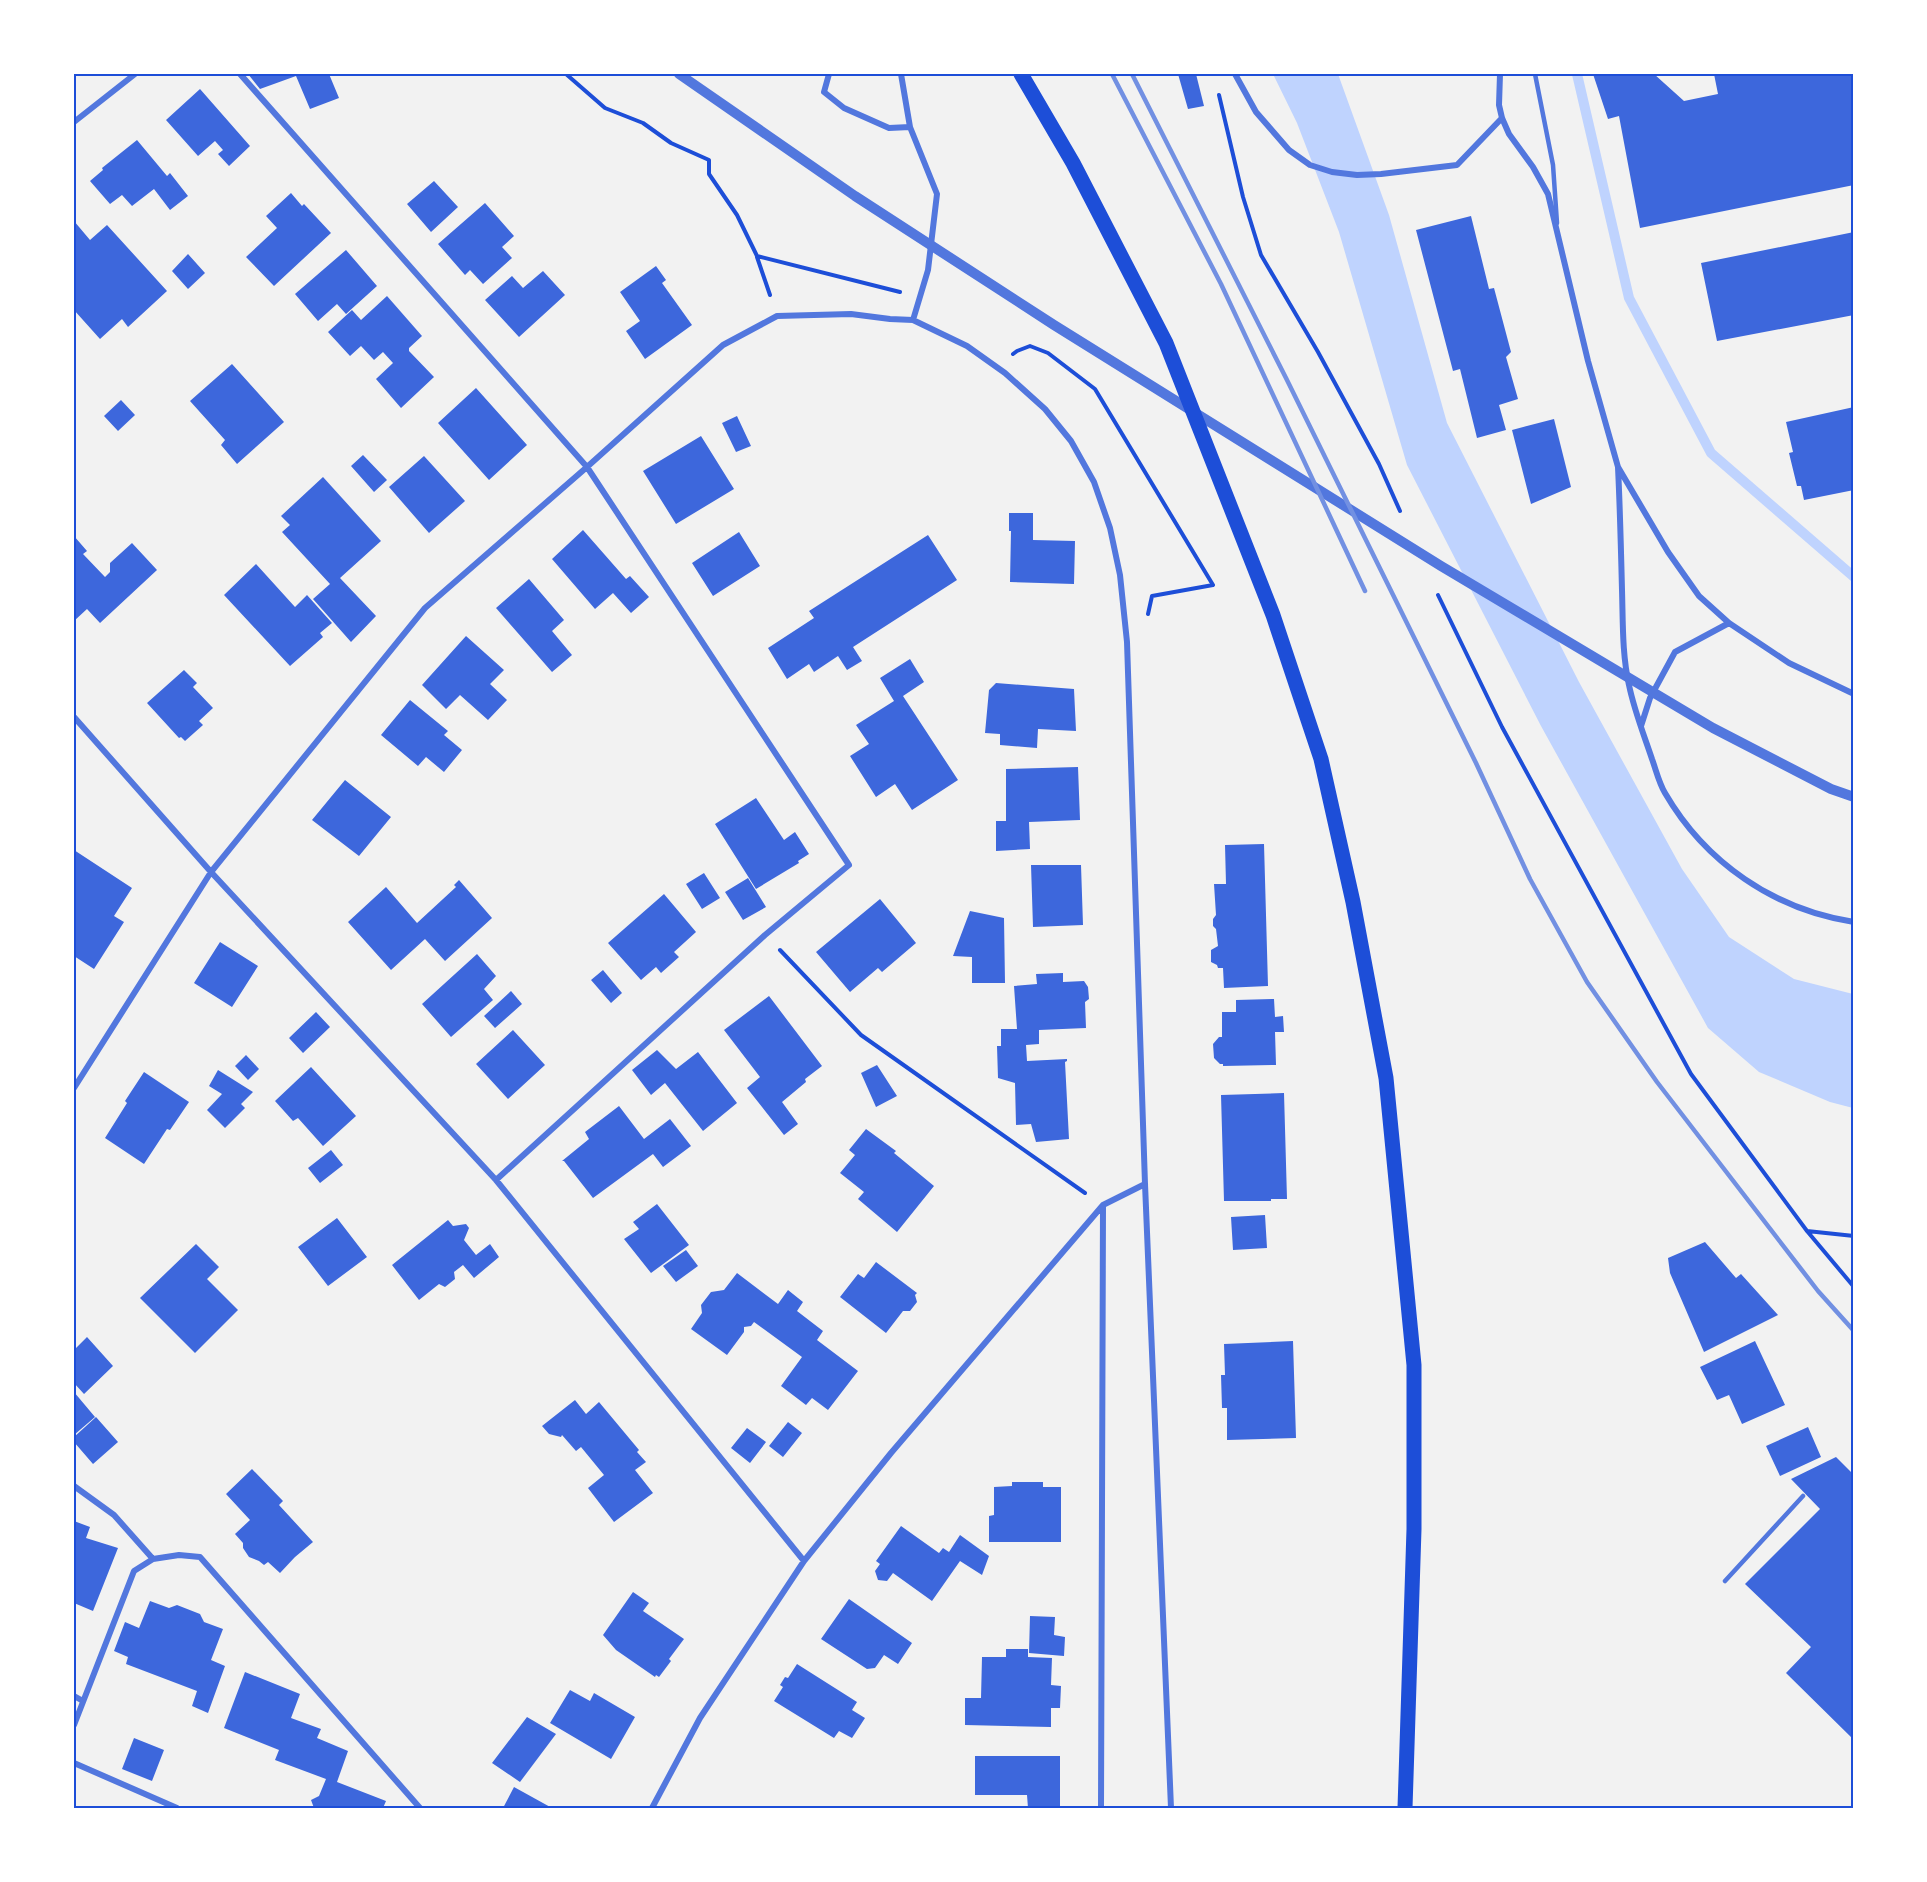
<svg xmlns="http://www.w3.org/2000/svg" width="1927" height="1882" font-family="Spectral,serif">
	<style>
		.water { fill: #bfd3fe }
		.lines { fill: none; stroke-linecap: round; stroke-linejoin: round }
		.stream { stroke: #bfd3fe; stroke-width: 10 }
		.building { fill: #3d67dc }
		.path { stroke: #1d4ed8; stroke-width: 4 }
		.service { stroke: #5277de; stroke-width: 4.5 }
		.minor { stroke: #5277de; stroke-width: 6 }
		.tertiary { stroke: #5277de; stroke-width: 10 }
		.primary { stroke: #1d4ed8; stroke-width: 15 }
		.rail { stroke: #7290e2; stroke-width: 4.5 }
		.neatline { fill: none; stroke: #1d4ed8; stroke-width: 2 }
	</style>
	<rect width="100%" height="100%" fill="#f2f2f2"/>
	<!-- water -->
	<path class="water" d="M1273,74H1338L1389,215L1447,423L1579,682L1682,869L1729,937L1794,979L1853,994V1108L1830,1102L1759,1072L1708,1028L1541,726L1407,465L1339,232L1297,123Z"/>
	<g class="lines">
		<!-- stream -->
		<path class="stream" d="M1577,74L1629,298L1711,453L1854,577"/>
	</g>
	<!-- building -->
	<path class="building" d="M248,74H329L339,98L310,109L296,76L260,89Z
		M1178,74H1196L1204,106L1188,109Z
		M1593,74H1654L1684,101L1718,94L1714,74H1805L1806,76L1819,74H1854V185L1640,228L1619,116L1608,119Z
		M200,89L250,146L229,166L218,154L223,150L215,141L198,156L166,120Z
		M137,140L167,176L170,173L188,196L170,210L154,189L132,206L122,195L110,204L90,181L103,170L102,168Z
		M434,181L458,207L431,232L407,204Z
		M291,193L302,206L304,204L331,233L274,286L246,257L277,228L266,216Z
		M485,203L514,236L502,247L512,258L483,284L470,270L465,275L438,244Z
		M1471,216L1489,289L1494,288L1511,352L1506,357L1518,399L1499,405L1506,430L1477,438L1460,369L1453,371L1416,230Z
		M74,221L90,240L107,225L167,291L128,327L122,319L100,339L74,310Z
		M1854,232V315L1717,341L1701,263Z
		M346,250L377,286L346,314L337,304L318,321L295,294Z
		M188,254L205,273L188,289L172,271Z
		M656,266L666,280L662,283L692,325L645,359L626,331L640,321L620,292Z
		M543,271L565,295L519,337L485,300L512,276L523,288Z
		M387,296L422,336L409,348V351L434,377L401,408L376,379L393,363L383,352L374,360L361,346L350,356L328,332L352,310L361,320Z
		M232,364L284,422L237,464L221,445L225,440L190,401Z
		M476,388L527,445L489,480L438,423Z
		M121,400L135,415L118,431L104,416Z
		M1854,407V490L1804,500L1801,486H1797L1789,453L1793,452L1786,422Z
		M737,416L751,446L736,452L722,423Z
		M1554,419L1571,487L1531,504L1512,430Z
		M701,436L734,489L676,524L643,471Z
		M363,455L387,480L374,492L351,466Z
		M424,456L465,501L429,533L389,487Z
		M323,477L381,541L340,578L376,616L351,642L313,599L330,584L282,532L290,525L281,516Z
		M1009,513H1033V540L1075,541L1074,584L1010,582L1011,531H1009Z
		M583,530L626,579L630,576L649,597L631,613L613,593L595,609L552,559Z
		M739,532L760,566L713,596L692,563Z
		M928,535L957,580L853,647L862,661L847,670L838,656L814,672L809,664L787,679L768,648L814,618L809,611Z
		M74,536L87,551L83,554L105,577L110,572V563L132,543L157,570L100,623L87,609L74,621Z
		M256,564L295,607L307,595L332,623L320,633L323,637L290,666L224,595Z
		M529,579L564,620L552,631L572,655L552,672L496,608Z
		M466,636L504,670L490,684L507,700L488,720L460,695L446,709L422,685Z
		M910,659L924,682L903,696L958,780L912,810L895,784L876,797L850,756L869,744L856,725L894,701L880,678Z
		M184,670L197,683L193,687L213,708L199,721L203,725L185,741L181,737L179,738L147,703Z
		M996,683L1074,689L1076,731L1038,729L1037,748L1000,745V734L985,733L989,690Z
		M410,700L448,731L444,735L462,750L444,772L426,757L418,766L381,735Z
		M1078,767L1080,820L1029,822L1030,849L996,851V821H1006V769Z
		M345,780L391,817L359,856L312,820Z
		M756,798L784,840L795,832L809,854L798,861L799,863L756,889L715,824Z
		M1264,844L1268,986L1224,988L1223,968H1218L1217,965L1211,962V950L1218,946L1216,929L1213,926V919L1216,915L1214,884H1226L1225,845Z
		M74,850L132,888L114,916L124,922L94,969L74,956Z
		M1031,865H1081L1083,925L1033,927Z
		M704,873L720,898L702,909L686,884Z
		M748,878L766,907L743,920L725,892Z
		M459,880L492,918L445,961L425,939L391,970L348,922L386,887L417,923L456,887L454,885Z
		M664,894L696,932L674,952L679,957L661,973L656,967L641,980L608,943Z
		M880,899L916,943L882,972L878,968L850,992L816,952Z
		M970,911L1004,918L1005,983H972V957L953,956Z
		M220,942L258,966L232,1007L194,983Z
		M477,954L496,976L484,989L493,1000L451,1037L422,1004Z
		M603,970L622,993L611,1003L591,980Z
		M1063,973V982L1084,981L1088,987L1089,999L1085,1002L1086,1028L1039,1030V1044L1026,1045L1027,1061L1067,1059V1061L1065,1062L1069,1139L1036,1142L1031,1124L1016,1125L1015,1083L998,1078L997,1046H1001V1029H1017L1014,986L1037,984L1036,974Z
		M511,991L522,1004L495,1028L484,1016Z
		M769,996L822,1066L805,1079L806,1082L782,1102L798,1124L784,1135L747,1088L760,1077L724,1030Z
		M1274,999L1275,1017L1283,1016L1284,1032H1275L1276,1065L1223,1066V1064H1220L1214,1058L1213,1044L1219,1037H1222V1012H1236V1000Z
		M316,1012L330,1027L303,1053L289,1038Z
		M513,1030L545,1065L508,1099L476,1064Z
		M657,1050L676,1069L698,1052L737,1103L703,1131L665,1083L651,1095L632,1070Z
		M246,1055L259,1069L248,1080L235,1066Z
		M877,1065L897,1096L876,1107L861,1073Z
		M311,1067L356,1116L323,1146L298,1118L293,1121L275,1101Z
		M218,1070L253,1092L241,1104L245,1108L225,1128L207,1110L222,1094L209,1086Z
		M144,1072L189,1102L170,1130L167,1129L144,1164L105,1138L127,1103L125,1101Z
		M1284,1093L1287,1199H1271V1201H1224L1221,1095Z
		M619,1106L644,1139L670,1119L691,1146L663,1167L653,1154L593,1198L564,1161H562L589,1139L585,1132Z
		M866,1129L896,1151L894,1153L934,1186L897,1232L858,1199L864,1192L840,1173L855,1155L849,1150Z
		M331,1150L343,1165L320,1183L308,1168Z
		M657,1204L689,1245L651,1273L624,1239L639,1229L633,1222Z
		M1265,1215L1267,1248L1233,1250L1231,1217Z
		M337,1218L367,1257L328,1286L298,1247Z
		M448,1220L453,1226L466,1224L469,1228L464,1240L476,1255L490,1244L499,1257L474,1278L463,1265L454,1272L455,1279L445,1287L439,1284L419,1300L392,1265Z
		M1705,1242L1736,1278L1741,1274L1778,1315L1704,1352L1670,1273L1668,1258Z
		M196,1244L219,1267L207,1279L238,1310L195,1353L140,1298Z
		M686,1250L698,1266L676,1282L663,1266Z
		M876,1262L917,1293L915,1295L917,1302L910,1311H903L886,1333L840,1297L858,1274L864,1278Z
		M737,1273L778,1304L788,1290L803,1302L797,1311L823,1331L817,1340L858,1371L828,1410L812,1398L806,1405L781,1386L802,1357L754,1322L751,1326L744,1327V1332L727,1355L691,1329L702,1313L701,1305L711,1292L724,1290Z
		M87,1337L113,1366L84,1394L74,1383V1350Z
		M1293,1341L1296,1438L1227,1440V1408H1222L1221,1375H1225L1224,1344Z
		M1755,1341L1785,1405L1742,1424L1729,1395L1717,1400L1700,1367Z
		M74,1392L95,1417L74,1435Z
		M575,1400L586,1414L599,1402L639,1450L637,1452L646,1462L635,1470L653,1493L614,1522L588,1488L604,1475L581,1447L576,1451L562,1435L561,1437L549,1434L542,1426Z
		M96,1417L118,1442L93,1464L74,1442V1437Z
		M788,1422L802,1433L783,1457L769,1446Z
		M1808,1427L1821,1457L1780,1476L1766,1446Z
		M747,1428L766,1442L750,1463L731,1448Z
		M1836,1457L1854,1475V1740L1786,1673L1811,1647L1745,1584L1820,1509L1791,1479Z
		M252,1469L283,1501L279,1505L313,1542L295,1557L280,1573L268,1562L264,1565L259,1561L249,1557L243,1548V1543L235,1534L250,1520L226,1494Z
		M1012,1482H1043V1487H1061V1542H989V1516L994,1515V1487L1012,1486Z
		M74,1521L90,1527L86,1538L118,1548L93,1611L74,1603Z
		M901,1526L939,1553L943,1548L949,1552L960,1535L989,1556L982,1575L960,1561L932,1601L893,1573L887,1581L878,1580L875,1571L880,1564L876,1561Z
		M633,1592L649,1603L643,1611L684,1639L669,1659L671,1661L659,1677L656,1675L655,1677L616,1650L603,1635Z
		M849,1599L912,1643L898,1664L884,1655L875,1668L867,1669L821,1639Z
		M150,1601L169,1608L177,1605L200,1614L204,1622L223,1629L211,1660L225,1666L208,1713L192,1706L197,1691L126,1664L128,1657L114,1651L125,1622L139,1628Z
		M1030,1616L1055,1617L1054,1635L1065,1637L1064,1656L1029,1653Z
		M1006,1649H1028V1657L1052,1658L1051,1685L1061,1686L1060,1708H1051V1727L965,1725V1698H981L982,1657H1006Z
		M797,1664L857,1702L852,1710L865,1718L852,1738L839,1731L834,1738L774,1701L783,1687L780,1685L785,1677L788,1678Z
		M245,1672L300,1694L291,1718L321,1729L317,1738L348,1751L337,1782L386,1801L383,1808H314L311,1800L319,1796L326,1779L275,1760L279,1750L224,1728Z
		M570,1690L590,1701L594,1693L635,1717L611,1759L550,1723Z
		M527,1717L556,1734L520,1782L492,1763Z
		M134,1738L164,1750L152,1781L122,1769Z
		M975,1756H1060V1808H1028L1027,1795H975Z
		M514,1787L552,1808H503Z"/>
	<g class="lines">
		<!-- path -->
		<path class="path" d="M566,74L605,108L643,123L671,143L709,160V174L737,215L757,256L900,292
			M1219,95L1243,197L1261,255L1318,352L1379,464L1400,511
			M757,257L770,295
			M1013,354L1017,351L1030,346L1048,353L1095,389L1213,585L1152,596L1148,614
			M1438,595L1502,727L1691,1074L1807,1231L1854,1287
			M780,950L861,1035L1085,1193
			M1807,1231L1854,1236"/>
		<!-- service -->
		<path class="service" d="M1535,74L1553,165L1557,223
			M1725,1581L1803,1496"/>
		<!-- minor -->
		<path class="minor" d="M240,74L587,467L849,865L765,935L496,1180
			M829,74L824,92L844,108L889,128L910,127
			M901,74L910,127L937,194L928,270L913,320
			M1235,74L1256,112L1289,150L1310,165L1332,172L1357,175L1381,174L1457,165L1502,118
			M1500,74L1499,105L1502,118L1509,134L1533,167L1548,194L1588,361L1618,467L1668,552L1699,596L1729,623L1789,663L1854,694
			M74,122L135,74
			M1618,467C1620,508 1621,549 1622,590C1623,622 1622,654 1629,685C1634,710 1644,735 1652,759C1656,770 1659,783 1665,793C1705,862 1774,910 1854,922
			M74,717L211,872L496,1180L804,1561
			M1641,726L1650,698L1675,652L1729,623
			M74,1088L211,872L425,608L587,467L723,345L777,316L851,314L890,319L913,320L967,346L1005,373L1045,409L1071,441L1094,482L1110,528L1120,575L1127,642L1145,1184L1171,1808
			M74,1486L114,1515L153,1559L179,1555L200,1557L420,1808
			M74,1696L83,1701
			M74,1725L134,1571L153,1559
			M74,1763L177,1808
			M652,1808L700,1718L804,1561L891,1453L1103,1205L1145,1184
			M1101,1808L1103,1206"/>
		<!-- tertiary -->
		<path class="tertiary" d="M679,74L855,196L1054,325L1441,566L1713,728L1831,789L1854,797"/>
		<!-- primary -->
		<path class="primary" d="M1021,74L1073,163L1166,343L1273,615L1321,759L1353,902L1386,1078L1414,1365V1529L1405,1808"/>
		<!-- rail -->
		<path class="rail" d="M1112,74L1221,284L1365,591
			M1132,74L1286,378L1476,763L1530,879L1587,982L1657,1082L1818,1291L1854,1331"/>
	</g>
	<!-- border -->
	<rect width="1927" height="1882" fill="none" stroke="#ffffff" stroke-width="150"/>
	<rect x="75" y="75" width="1777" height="1732" class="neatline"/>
</svg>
